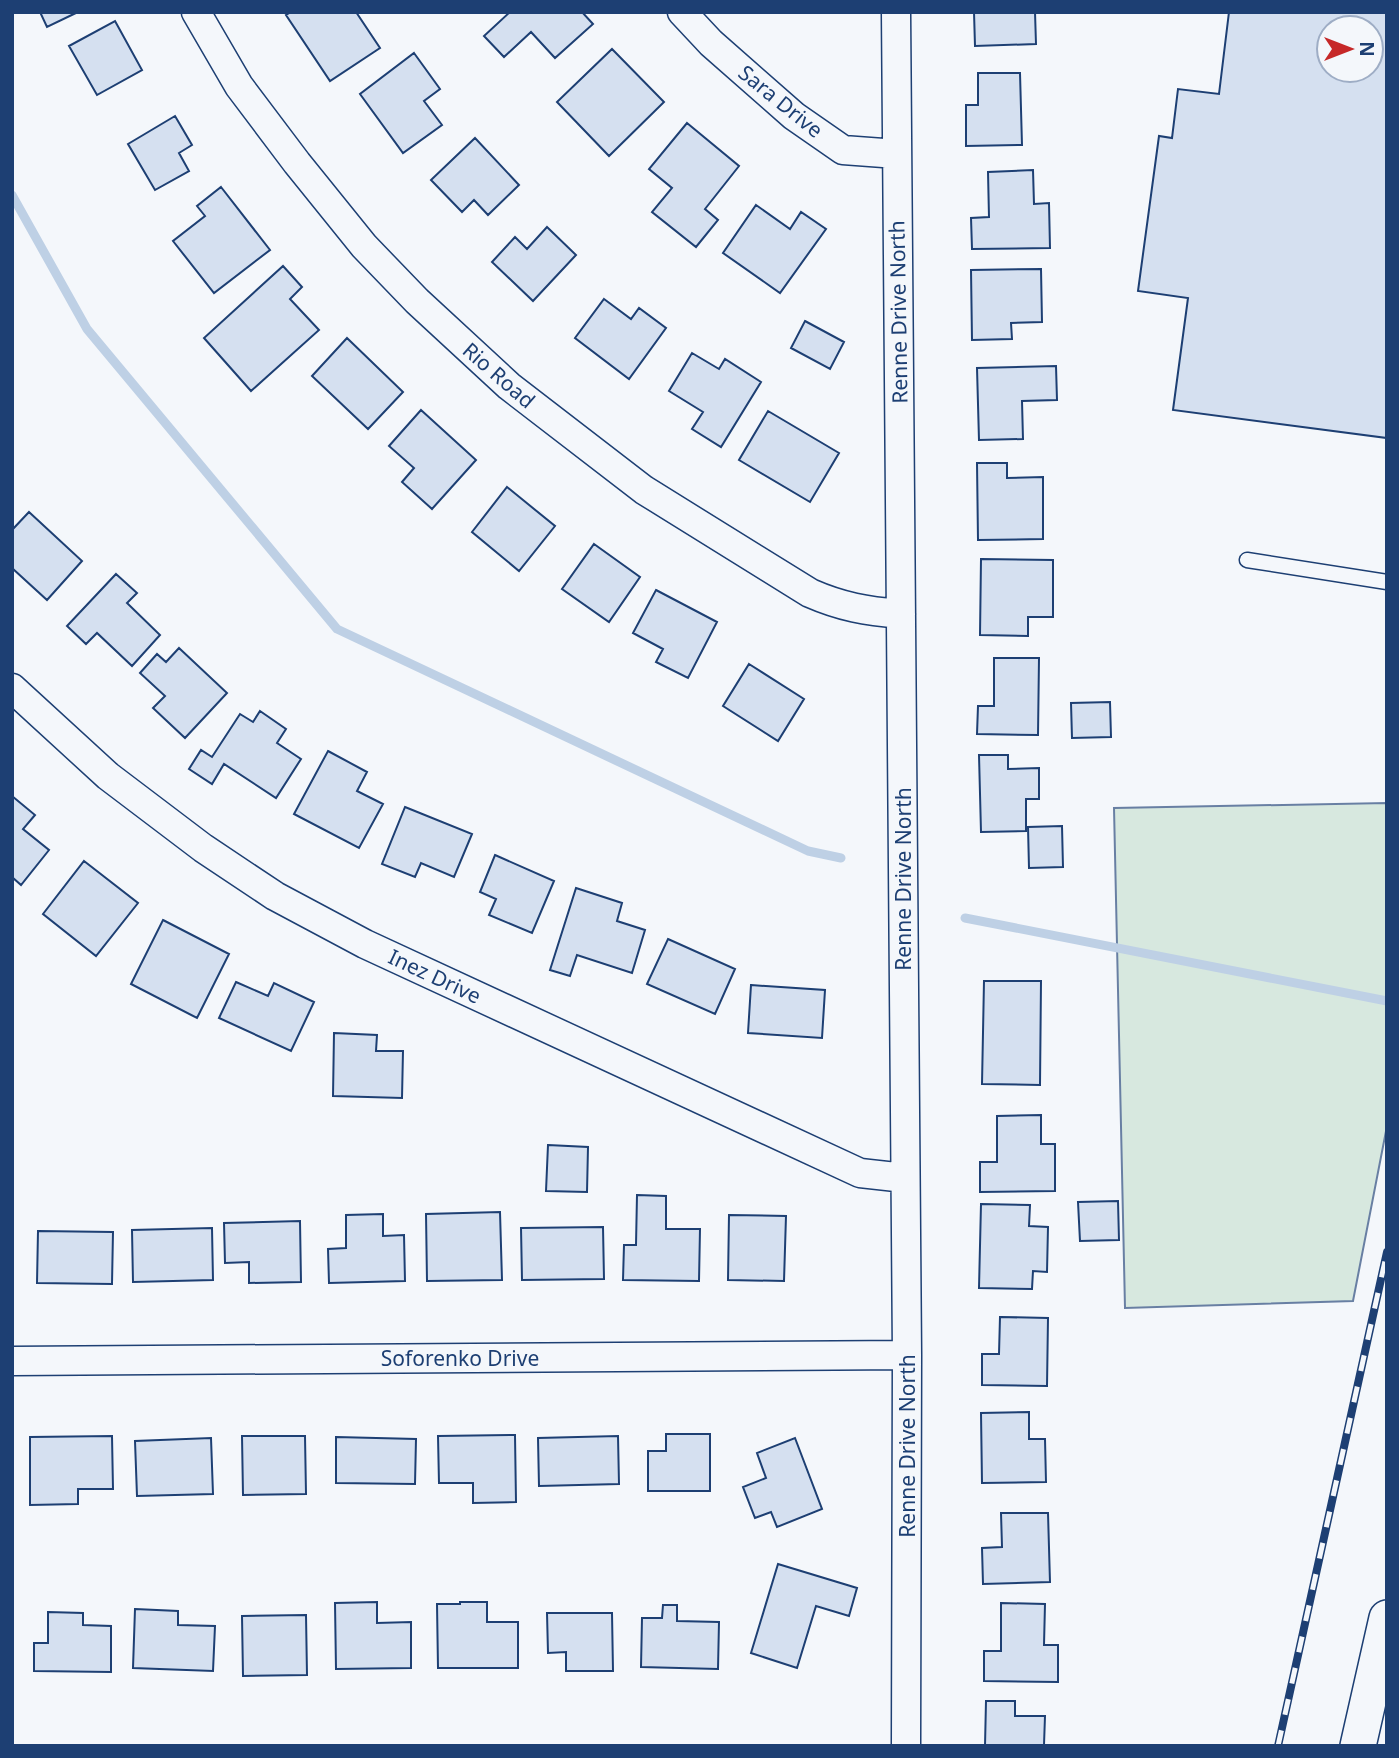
<svg xmlns="http://www.w3.org/2000/svg" width="1399" height="1758" font-family="'Noto Sans',sans-serif">
	<style>
		.green { fill: #d7e8df; stroke: #687fa3; stroke-width: 2 }
		.lines { fill: none; stroke-linecap: round; stroke-linejoin: round }
		.stream { stroke: #bed0e5; stroke-width: 9 }
		.building { fill: #d5e0f0; stroke: #1d3f73; stroke-width: 2; fill-rule: evenodd }
		.service-casing { stroke: #1d3f73; stroke-width: 17 }
		.minor-casing { stroke: #1d3f73; stroke-width: 31 }
		.tertiary-casing { stroke: #1d3f73; stroke-width: 38 }
		.service { stroke: #f4f7fb; stroke-width: 14 }
		.minor { stroke: #f4f7fb; stroke-width: 28 }
		.tertiary { stroke: #f4f7fb; stroke-width: 35 }
		.rail-casing { stroke: #1d3f73; stroke-width: 8 }
		.rail { stroke: #f4f7fb; stroke-width: 5; stroke-dasharray: 16; stroke-linecap: butt }
		.labels { text-anchor: middle; dominant-baseline: central; stroke-width: 5; stroke-linejoin: round; paint-order: stroke }
		.street-label { font-size: 21px; fill: #1d3f73; stroke: #f4f7fb }
	</style>
	<rect width="100%" height="100%" fill="#f4f7fb"/>
	<!-- green -->
	<path class="green" d="M1387,803V1126L1353,1301L1125,1308L1114,808Z"/>
	<g class="lines">
		<!-- stream -->
		<path class="stream" d="M12,195L87,329L337,629L808,851L841,858
			M965,918L1387,1001"/>
	</g>
	<!-- building -->
	<path class="building" d="M40,12H78L47,27Z
		M291,12H356L380,48L330,81L286,15Z
		M510,12H582L593,24L555,58L531,32L504,57L484,36Z
		M974,12H1035L1036,44L975,46Z
		M1229,12H1387V438L1173,410L1188,298L1138,291L1159,136L1172,138L1178,89L1219,94ZM1329,28H1371V70H1329Z
		M115,21L142,70L97,95L69,46Z
		M612,49L664,102L609,156L557,102Z
		M414,53L440,89L424,101L442,125L403,153L360,94Z
		M978,73H1020L1022,145L966,146V105H978Z
		M175,116L192,145L179,153L189,171L155,190L128,144Z
		M687,123L739,166L705,209L718,220L696,247L652,212L672,188L649,169Z
		M475,138L519,185L488,215L474,200L462,212L431,180Z
		M1033,170L1034,204L1049,203L1050,248L972,249L971,218L989,217L988,172Z
		M221,187L270,250L214,293L173,241L205,216L197,206Z
		M756,205L790,229L801,212L826,229L780,293L723,253Z
		M547,227L576,255L533,301L492,262L515,237L527,249Z
		M283,266L302,287L290,299L319,330L251,391L204,338Z
		M1041,269L1042,322L1011,323L1012,339L972,340L971,270Z
		M604,299L631,319L639,308L666,328L629,379L575,338Z
		M805,321L844,342L830,369L791,348Z
		M347,338L403,392L368,429L312,376Z
		M692,353L719,369L725,359L761,382L721,447L692,429L703,412L669,391Z
		M1056,366L1057,400L1022,401L1023,439L979,440L977,368Z
		M421,410L476,460L432,509L402,482L414,468L389,446Z
		M768,411L839,453L810,502L739,460Z
		M977,463H1007V478L1043,477V539L978,540Z
		M507,487L555,526L519,571L472,532Z
		M29,512L82,561L47,600L12,568V530Z
		M594,544L640,577L609,622L562,589Z
		M981,559L1053,560V617H1028V636L980,635Z
		M116,574L137,593L127,603L160,635L132,666L97,633L86,644L67,626Z
		M656,590L717,622L688,678L656,662L663,649L633,633Z
		M179,648L227,693L185,738L153,708L165,696L140,673L157,654L166,662Z
		M994,658H1039L1038,735L977,734L978,706H994Z
		M749,664L804,699L778,741L723,706Z
		M1110,702L1111,737L1072,738L1071,703Z
		M260,711L286,729L277,743L301,759L276,798L224,764L212,784L189,769L201,750L212,757L240,714L253,722Z
		M328,751L367,772L357,791L383,804L359,848L294,814Z
		M979,755H1008V769L1039,768V799H1026V831L981,832Z
		M12,796L35,815L23,829L49,850L21,885L12,877Z
		M405,807L472,834L454,877L421,863L415,877L382,864Z
		M1062,826L1063,867L1029,868L1028,827Z
		M495,855L554,881L532,933L489,915L496,899L480,892Z
		M84,861L138,903L96,956L43,914Z
		M576,888L622,903L617,921L645,930L632,973L577,955L570,976L550,970Z
		M163,920L229,954L197,1018L131,984Z
		M668,939L735,969L715,1014L647,984Z
		M984,981H1041L1040,1085L982,1084Z
		M236,982L268,996L274,983L314,1002L291,1051L219,1018Z
		M751,985L825,990L822,1038L748,1033Z
		M334,1033L377,1035L376,1051H403L402,1098L333,1096Z
		M1041,1115V1144H1055V1191L980,1192V1162H997V1116Z
		M548,1145L588,1147L587,1192L546,1191Z
		M637,1195L666,1196V1229H700L699,1281L623,1280L624,1245H636Z
		M1118,1201L1119,1240L1080,1241L1078,1202Z
		M981,1204L1030,1205L1029,1226L1048,1227L1047,1272L1033,1271L1032,1289L979,1288Z
		M500,1212L502,1280L427,1281L426,1214Z
		M383,1214V1236L404,1235L405,1281L329,1283L328,1249L346,1248V1215Z
		M729,1215L786,1216L784,1281L728,1280Z
		M300,1221L301,1282L249,1283V1262L225,1263L224,1223Z
		M603,1227L604,1279L522,1280L521,1228Z
		M212,1228L213,1280L133,1282L132,1230Z
		M38,1231L113,1232L112,1284L37,1283Z
		M1000,1317L1048,1318L1047,1386L982,1385V1354H999Z
		M1029,1412V1439H1045L1046,1482L982,1483L981,1413Z
		M666,1434H710V1491H648V1451H666Z
		M515,1435L516,1502L473,1503V1483H439L438,1436Z
		M112,1436L113,1489H78V1504L30,1505V1437Z
		M242,1436H305L306,1494L243,1495Z
		M618,1436L619,1484L539,1486L538,1438Z
		M336,1437L416,1439L415,1484L336,1483Z
		M211,1438L213,1494L137,1496L135,1441Z
		M795,1438L822,1509L777,1527L771,1512L755,1518L743,1487L766,1478L757,1453Z
		M1001,1513H1048L1050,1582L983,1584L982,1548L1002,1547Z
		M778,1564L857,1588L849,1616L816,1606L797,1668L751,1653Z
		M377,1602V1623L411,1622V1668L336,1669L335,1603Z
		M460,1602H487V1622H518V1668H438L437,1604H460Z
		M1001,1603L1045,1604L1044,1645H1058V1682L984,1681V1651H1001Z
		M663,1605H677V1621L719,1622L718,1669L641,1667L642,1618H662Z
		M135,1609L178,1611V1625L215,1626L213,1671L133,1668Z
		M48,1612L83,1613V1625L111,1626V1672L34,1671V1643H48Z
		M547,1613H612L613,1671H566V1652L548,1653Z
		M306,1615L307,1675L243,1676L242,1616Z
		M986,1701H1015V1716H1045L1044,1745L985,1746Z"/>
	<g class="lines">
		<!-- service casing -->
		<g class="service-casing">
			<path id="service" d="M1247,560L1387,582"/>
		</g>
		<!-- minor casing -->
		<g class="minor-casing">
			<path id="minor" d="M196,12L239,86L297,163L364,246L417,301L509,386L644,490L810,593C842,607 866,611 901,614
				M682,12L711,43L794,116L843,150L897,154
				M896,12L907,1355L906,1746
				M12,688L108,776L203,848L275,896L365,944L860,1173L905,1178
				M12,1361L907,1355"/>
		</g>
		<!-- tertiary casing -->
		<g class="tertiary-casing">
			<path id="tertiary" d="M1358,1746L1387,1618"/>
		</g>
		<!-- service -->
		<use href="#service" class="service"/>
		<!-- minor -->
		<use href="#minor" class="minor"/>
		<!-- tertiary -->
		<use href="#tertiary" class="tertiary"/>
		<!-- rail casing -->
		<g class="rail-casing">
			<path id="rail" d="M1278,1746L1387,1252"/>
		</g>
		<!-- rail -->
		<use href="#rail" class="rail"/>
	</g>
	<g class="labels">
		<!-- street labels -->
		<g class="street-label">
			<text transform="translate(781 101) rotate(39)">Sara Drive</text>
			<text transform="translate(898 312) rotate(-91)">Renne Drive North</text>
			<text transform="translate(499 375) rotate(41)">Rio Road</text>
			<text transform="translate(903 879) rotate(-90)">Renne Drive North</text>
			<text transform="translate(435 976) rotate(25)">Inez Drive</text>
			<text x="460" y="1358">Soforenko Drive</text>
			<text transform="translate(907 1446) rotate(-90)">Renne Drive North</text>
		</g>
	</g>
	<!-- border -->
	<rect width="1399" height="1758" fill="none" stroke="#1d3f73" stroke-width="28"/>
	<!-- north arrow -->
	<g transform="translate(1350 49) rotate(90)"><circle r="33" fill="#f4f7fb" stroke="#9eadc5" stroke-width="2"/>
	<path d="M0-5L12 26L0 18L-12 26Z" fill="#c62828"/>
	<text y="-10" font-size="19" font-weight="bold" text-anchor="middle" fill="#1d3f73">N</text>
	</g>
</svg>
